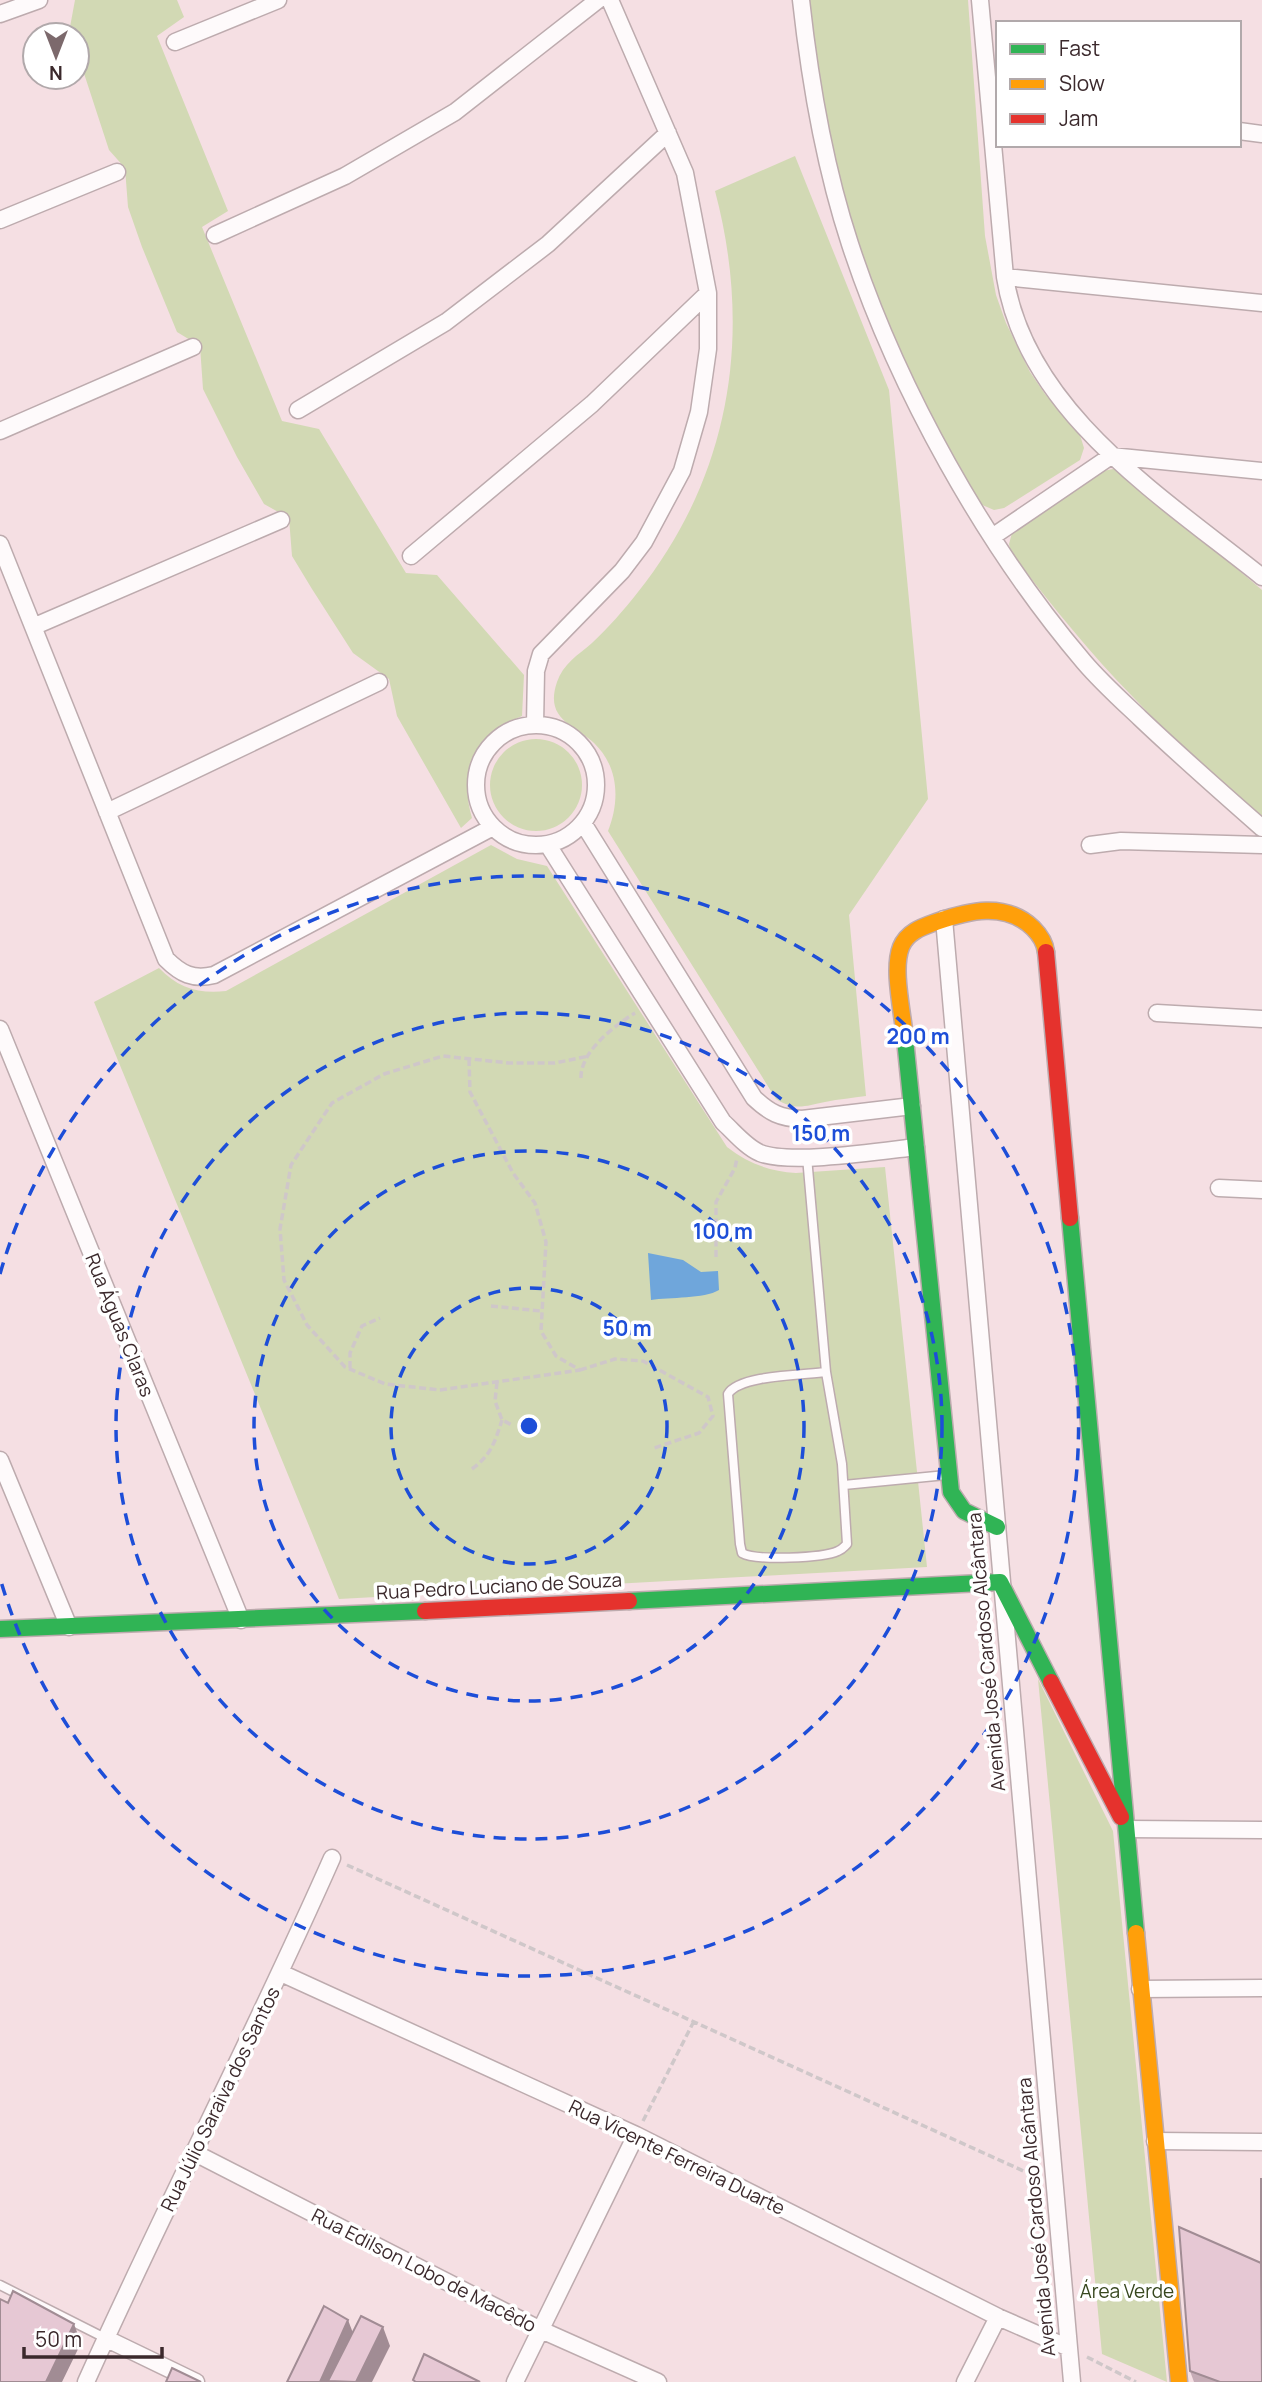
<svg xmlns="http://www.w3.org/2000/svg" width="1262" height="2382" font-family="Manrope,sans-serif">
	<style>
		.green { fill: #d2d9b4 }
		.water { fill: #6fa6db }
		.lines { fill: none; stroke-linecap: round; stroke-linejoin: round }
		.lane-casing { stroke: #bdabae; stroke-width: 11 }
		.street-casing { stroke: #bdabae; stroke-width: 19 }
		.fast-casing { stroke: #bdabae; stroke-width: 19 }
		.slow-casing { stroke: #bdabae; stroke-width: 19 }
		.jam-casing { stroke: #bdabae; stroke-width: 19 }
		.path { stroke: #cfc7c9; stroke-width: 3.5; stroke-dasharray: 7 3.5; stroke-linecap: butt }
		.lane { stroke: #fefafb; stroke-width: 8 }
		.street { stroke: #fefafb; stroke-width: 16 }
		.fast { stroke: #30b455; stroke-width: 16 }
		.slow { stroke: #ff9f0a; stroke-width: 16 }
		.jam { stroke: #e5322d; stroke-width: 16 }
		.wall { fill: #c6acb6 }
		.shaded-wall { fill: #a18c94 }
		.building { fill: #e6c8d4; stroke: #a18c94; stroke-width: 2 }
		.ring { fill: none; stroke: #1d4ed8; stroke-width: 3.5; stroke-dasharray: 12 9 }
		.labels { text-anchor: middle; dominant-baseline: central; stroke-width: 7; stroke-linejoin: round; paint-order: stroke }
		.street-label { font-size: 19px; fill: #3b292c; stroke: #fff }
		.park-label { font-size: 19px; fill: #37471e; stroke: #fff }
		.centre { fill: #1d4ed8; stroke: #fff; stroke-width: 3.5 }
		.ring-label { font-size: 21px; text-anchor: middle; font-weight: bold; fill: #1d4ed8; stroke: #fff; stroke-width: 7; stroke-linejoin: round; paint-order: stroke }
	</style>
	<rect width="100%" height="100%" fill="#f5dfe3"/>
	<!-- green -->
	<path class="green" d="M75,0H177L184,17L157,36L228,211L202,227L282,421L319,429L406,573L437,575L524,675L522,716C478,734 458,771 472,818L461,828L397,716L389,679L353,653L312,589L292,556L289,518L264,504L237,457L203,389L200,346L177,332L142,247L128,207L125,168L109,150L77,52V35H72L70,27Z
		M806,0H968L985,236L996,295L1006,323L1030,372L1045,394L1080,435L1084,448L1080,460L1004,508L994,510L980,504C910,387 856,261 827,126C818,84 812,42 806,0Z
		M795,156L889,390L928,799L849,915L866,1096C853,1098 839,1099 825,1102C806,1106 794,1111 776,1099L608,831C620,801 619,767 594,743C575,725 544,720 557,682C563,664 578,655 592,643C608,628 624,610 638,592C731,475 753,334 715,191Z
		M1113,469L1124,473L1262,590V819C1218,779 1173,740 1133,697C1089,652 1050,603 1011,553L1009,544L1012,533L1103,471Z
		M490 785a46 46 0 1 1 92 0a46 46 0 1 1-92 0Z
		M491,845L517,859L547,866L727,1147C748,1163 768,1171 796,1173L885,1167L927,1567L339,1599L94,1002L159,968C178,988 199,994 226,991Z
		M1038,1679L1113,1831L1167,2382L1102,2354Z"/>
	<!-- water -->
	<path class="water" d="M648,1253L683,1260L701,1272L718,1271L719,1290C704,1299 670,1297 651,1300Z"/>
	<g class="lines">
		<!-- lane casing -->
		<g class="lane-casing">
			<path id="lane" d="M807,1157L826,1372L842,1464L847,1544C843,1548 843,1549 838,1551C823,1558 755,1561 742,1553L740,1544L728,1394C739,1375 803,1375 826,1372
				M844,1485L946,1475
				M0,2285L105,2338"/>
		</g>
		<!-- street casing -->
		<g class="street-casing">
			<path id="street" d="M801,0C810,82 824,165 850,244C897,388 986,547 1084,662C1101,682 1121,700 1140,718C1180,756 1221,792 1262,828
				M980,0L1005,277C1026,412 1164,498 1262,577
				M0,14L39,0
				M175,42L278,0
				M1239,131L1262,134
				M0,220L117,172
				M215,235L345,176L455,112L598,0
				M1005,277L1262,303
				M298,410L446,322L548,244L668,133
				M0,431L193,347
				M992,537L1111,456L1262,471
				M0,544L166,959C181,974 193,980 214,975L493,827
				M411,556L592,404L708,293
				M35,626L281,520
				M535,725L536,671L541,654L622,571L644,542L682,471L699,412L708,349V293L685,173L610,0
				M476 785a60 60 0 1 1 120 0a60 60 0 1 1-120 0Z
				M107,812L379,682
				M583,823L754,1098C770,1113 780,1118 802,1119L912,1106
				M548,845L723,1122C734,1132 746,1147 760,1153C790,1165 881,1151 916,1147
				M1090,845L1121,841L1262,845
				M944,919L1072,2382
				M1157,1013L1262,1019
				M0,1029L241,1620
				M1219,1188L1262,1190
				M0,1460L69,1627
				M1127,1829L1262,1830
				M281,1973L636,2135L998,2317L1069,2348
				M1140,1989L1262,1988
				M1155,2141L1262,2142
				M193,2152L539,2329L658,2382
				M105,2338L196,2382
				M86,2382C165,2206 254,2035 332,1858
				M515,2382L636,2135
				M965,2382L998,2317"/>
		</g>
		<!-- fast casing -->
		<g class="fast-casing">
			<path id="fast" d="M905,1039L951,1492L964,1511L997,1527
				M1070,1218L1136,1933
				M629,1601L1000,1582L1051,1682
				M0,1629L425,1611"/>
		</g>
		<!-- slow casing -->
		<g class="slow-casing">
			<path id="slow" d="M905,1039C903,1013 892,970 901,947C907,932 922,927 936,922C968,911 1005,901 1033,928C1039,934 1045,943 1046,952
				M1136,1933L1179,2382"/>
		</g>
		<!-- jam casing -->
		<g class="jam-casing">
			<path id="jam" d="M1046,952L1070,1218
				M425,1611L629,1601
				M1051,1682L1121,1817"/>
		</g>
		<!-- path -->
		<path class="path" d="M469,1059L470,1092L513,1173L535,1203L546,1242L541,1331L556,1356L580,1370L440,1390L385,1384L345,1367L307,1325L284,1280L280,1229L291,1165L332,1103L384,1074L443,1056L509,1063H555L589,1056
			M581,1078C580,1052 615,1025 635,1013
			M716,1257V1202L735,1168L737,1158
			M491,1306L541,1311
			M350,1368V1353L362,1326L380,1318
			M580,1370L615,1359L643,1361L708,1397L713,1416L699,1433L654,1448
			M497,1382L495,1401L502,1420L512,1425
			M472,1469C491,1455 495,1442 502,1420
			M347,1865L1039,2178
			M643,2121L693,2023
			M1087,2357L1136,2382"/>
		<!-- lane -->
		<use href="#lane" class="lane"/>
		<!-- street -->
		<use href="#street" class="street"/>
		<!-- fast -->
		<use href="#fast" class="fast"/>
		<!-- slow -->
		<use href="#slow" class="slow"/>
		<!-- jam -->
		<use href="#jam" class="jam"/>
	</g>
	<!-- wall -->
	<path class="wall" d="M1262,2179V2382H1194L1190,2371L1261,2263Z"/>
	<!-- shaded-wall -->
	<path class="shaded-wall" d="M348,2320L353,2333L328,2382H320Z
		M74,2324L81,2343L62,2382H46Z
		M383,2327L390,2346L372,2382H356Z"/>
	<!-- building -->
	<path class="building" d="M1261,2179H1262V2263H1261Z
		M1179,2227L1261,2263L1262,2382H1220L1190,2371Z
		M13,2291L74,2324L46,2382H0V2299L8,2303Z
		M324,2306L348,2320L320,2382H287Z
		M361,2316L383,2327L356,2382L328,2381Z
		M424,2354L480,2382H416L413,2380Z
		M172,2368L201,2382H166Z"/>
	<!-- distance rings -->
	<g class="ring">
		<circle cx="529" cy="1426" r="138"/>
		<circle cx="529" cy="1426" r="275"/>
		<circle cx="529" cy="1426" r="413"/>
		<path d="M0 1274A550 550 0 1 1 0 1578"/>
	</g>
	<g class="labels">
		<!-- street labels -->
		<g class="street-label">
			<text transform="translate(120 1325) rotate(68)">Rua Águas Claras</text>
			<text transform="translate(499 1586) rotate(-3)">Rua Pedro Luciano de Souza</text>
			<text transform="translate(986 1652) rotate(-95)">Avenida José Cardoso Alcântara</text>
			<text transform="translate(220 2099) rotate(-64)">Rua Júlio Saraiva dos Santos</text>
			<text transform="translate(677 2157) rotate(26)">Rua Vicente Ferreira Duarte</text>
			<text transform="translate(1036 2217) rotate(-95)">Avenida José Cardoso Alcântara</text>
			<text transform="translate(424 2270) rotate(27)">Rua Edilson Lobo de Macêdo</text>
		</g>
		<!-- park labels -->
		<g class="park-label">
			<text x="1127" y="2291">Área Verde</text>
		</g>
	</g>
	<circle cx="529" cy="1426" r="10" class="centre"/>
	<g class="ring-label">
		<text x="918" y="1044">200 m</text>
		<text x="821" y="1141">150 m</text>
		<text x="723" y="1239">100 m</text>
		<text x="627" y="1336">50 m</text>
	</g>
	<!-- legend -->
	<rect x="996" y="21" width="245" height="126" fill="#ffffff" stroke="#b1a9ab" stroke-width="2"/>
	<rect x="1010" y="44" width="35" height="10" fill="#30b455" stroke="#b1a9ab" stroke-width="2"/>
	<text x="1059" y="56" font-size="21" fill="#3b292c">Fast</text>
	<rect x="1010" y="79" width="35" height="10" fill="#ff9f0a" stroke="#b1a9ab" stroke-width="2"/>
	<text x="1059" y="91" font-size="21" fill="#3b292c">Slow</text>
	<rect x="1010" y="114" width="35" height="10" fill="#e5322d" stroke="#b1a9ab" stroke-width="2"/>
	<text x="1059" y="126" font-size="21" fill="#3b292c">Jam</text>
	<!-- north arrow -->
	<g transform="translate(56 56) rotate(180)"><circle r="33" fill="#ffffff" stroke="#b1a9ab" stroke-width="2"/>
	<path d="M0-5L12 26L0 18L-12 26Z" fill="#7c696c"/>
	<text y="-10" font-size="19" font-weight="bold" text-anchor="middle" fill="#3b292c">N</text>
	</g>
	<!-- scale -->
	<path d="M24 2347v10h138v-10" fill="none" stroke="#3b292c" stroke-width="3.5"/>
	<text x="35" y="2347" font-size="21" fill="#3b292c" stroke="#ffffff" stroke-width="5" paint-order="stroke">50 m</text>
</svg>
